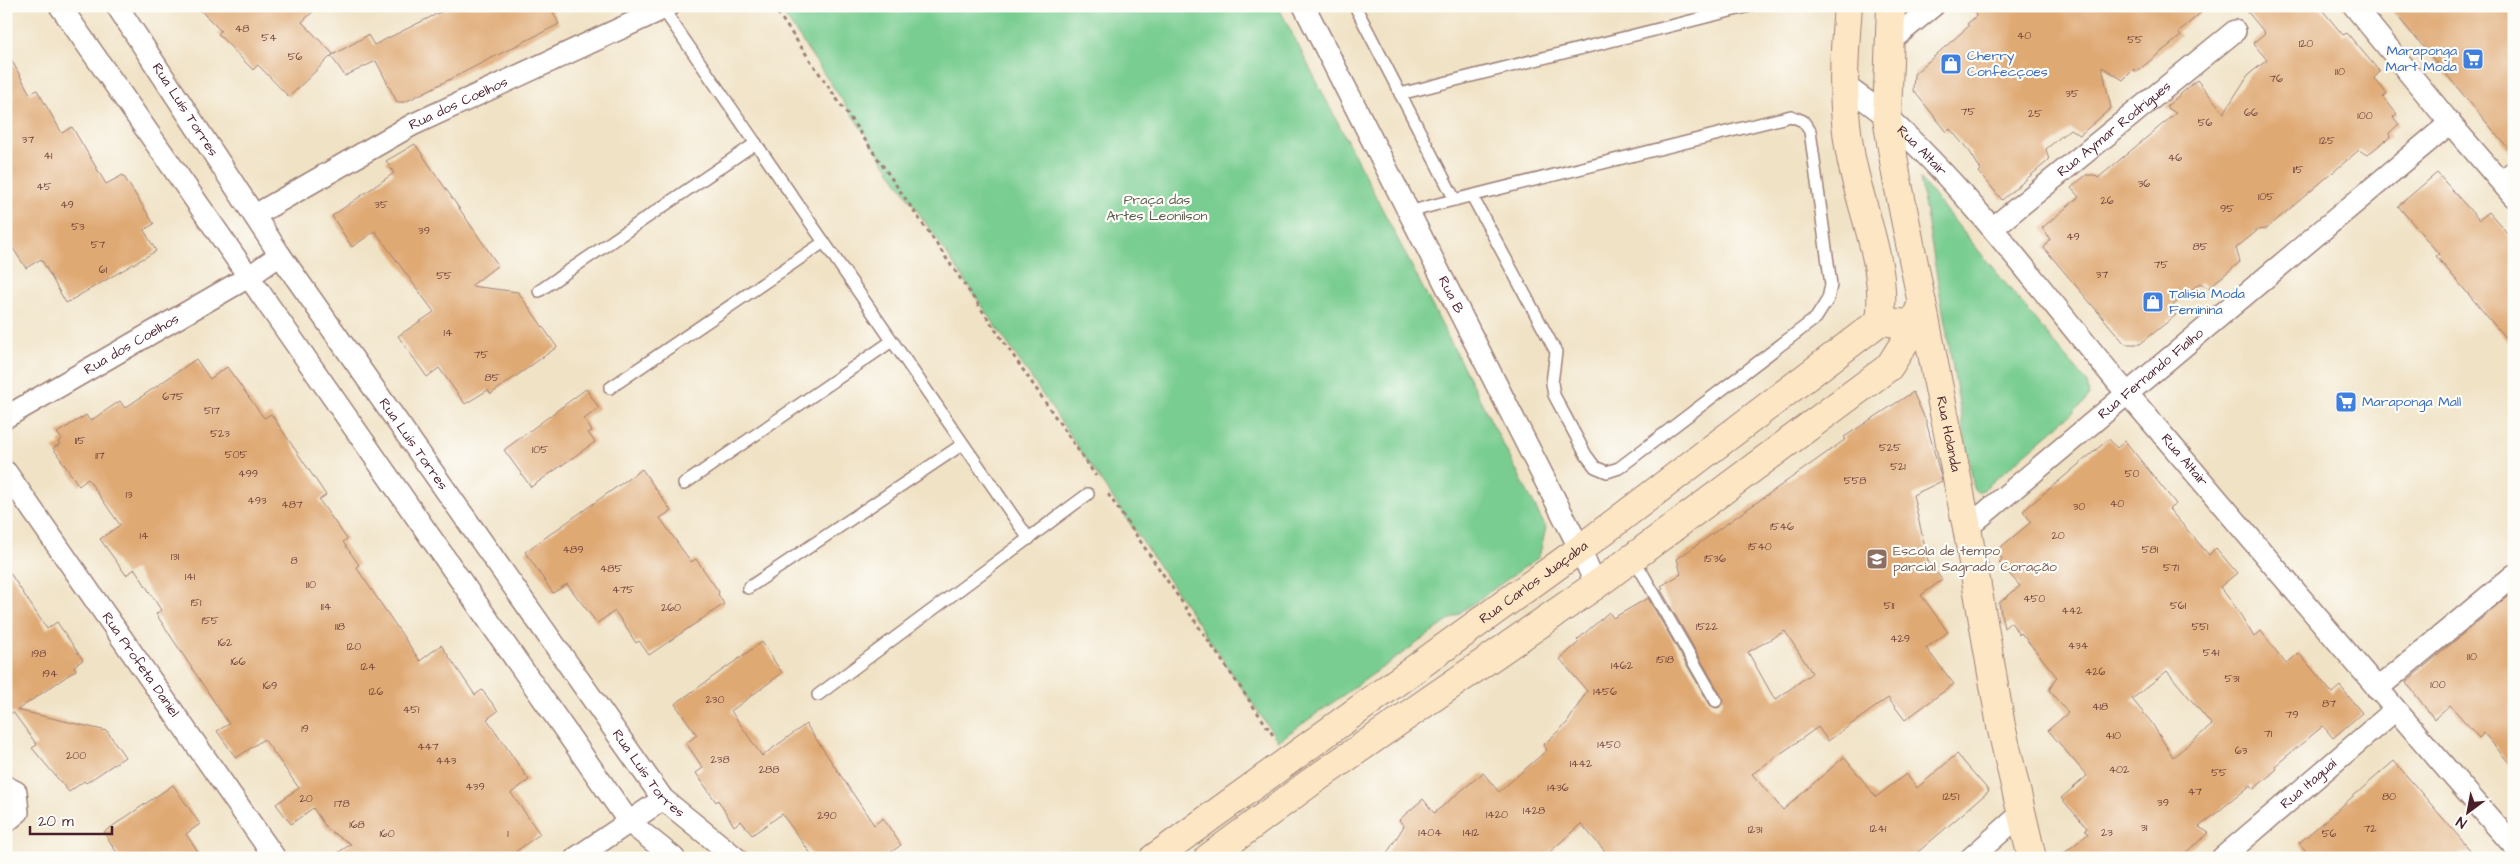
<svg xmlns="http://www.w3.org/2000/svg" width="2520" height="864" font-family="'Architects Daughter',sans-serif">
	<style>
		.green { fill: #79cd91; stroke: #62765e }
		.building { fill: #dfa973; fill-rule: evenodd }
		.lines { fill: none; stroke-linecap: round; stroke-linejoin: round }
		.lane-casing { stroke: #9d8078; stroke-width: 14 }
		.street-casing { stroke: #9d8078; stroke-width: 24 }
		.secondary-casing { stroke: #9d8078; stroke-width: 30 }
		.path { stroke: #9d8078; stroke-width: 3; stroke-dasharray: 4 4; stroke-linecap: butt }
		.lane { stroke: #fff; stroke-width: 11 }
		.street { stroke: #fff; stroke-width: 21 }
		.secondary { stroke: #fce6c4; stroke-width: 28 }
		.labels { text-anchor: middle; dominant-baseline: central; stroke-width: 4.5; stroke-linejoin: round; paint-order: stroke }
		.number-label { font-size: 11px; fill: #6f423d }
		.shop-label { font-size: 14px; fill: #366cbe; stroke: #fdfcf7; text-anchor: start }
		.street-label { font-size: 14px; fill: #4a1f2b; stroke: #fdfcf7 }
		.park-label { font-size: 14px; fill: #5a5c4f; stroke: #fdfcf7 }
		.education-label { font-size: 14px; fill: #785e54; stroke: #fdfcf7; text-anchor: start }
	</style>
	<rect width="100%" height="100%" fill="#fdfcf7"/>
	<filter id="ink" filterUnits="userSpaceOnUse"><feTurbulence type="fractalNoise" baseFrequency=".02" numOctaves="2"/><feDisplacementMap in="SourceGraphic" scale="10" xChannelSelector="R" yChannelSelector="G"/><feConvolveMatrix kernelMatrix="1 2 1 2 8 2 1 2 1" color-interpolation-filters="sRGB"/></filter>
	<filter id="wash" filterUnits="userSpaceOnUse"><feTurbulence type="fractalNoise" baseFrequency=".0096" numOctaves="4" result="noise"/><feDisplacementMap in="SourceGraphic" scale="20" xChannelSelector="R" yChannelSelector="G"/><feGaussianBlur stdDeviation="1.12" result="paint"/><feColorMatrix in="noise" values="0 0 0 0 0 0 0 0 0 0 0 0 0 0 0 0 0 1.4 0 .05"/><feComposite in="paint" operator="in"/></filter>
	<g filter="url(#wash)">
		<rect width="100%" height="100%" fill="#f0e2c5"/>
		<!-- green -->
		<path class="green" d="M778,6H1278L1546,528L1539,557L1278,741Z
			M1920,179L2087,383L2089,395L2083,404L1983,490L1977,492L1974,489Z"/>
		<g id="blocks">
			<!-- building -->
			<path class="building" d="M196,6H319L302,22L333,54L331,56L368,35L374,45L453,6H550L559,24L405,102H397L376,61L345,76L331,56L289,97L258,65L253,70L218,34L221,31Z
				M1974,6H2209L2178,32L2181,36L2136,72L2134,69L2123,80L2102,67L2111,108L2080,135L2070,129L2046,149L2049,160L2002,200L1979,172L1981,170L1970,152L1950,129L1947,132L1913,90L1914,74L1969,26L1967,24L1976,16Z
				M2243,6H2319L2343,35L2347,33L2380,72L2374,78L2387,94L2383,97L2397,114L2393,117L2399,124L2389,133L2390,137L2367,155L2359,150L2266,229L2258,230L2236,248L2240,262L2208,288L2200,283L2171,307L2176,315L2140,344H2125L2044,248L2050,239L2042,228L2079,197L2071,188L2086,175H2095L2098,178L2176,113L2166,107L2197,80L2224,113L2248,75L2267,60L2253,43L2265,33Z
				M2389,6H2514V155L2471,104Z
				M6,50L30,94L37,90L62,133L72,127L106,184L123,175L154,224L144,230L156,251L66,303L41,259L26,268L6,238Z
				M415,144L498,265L471,286L518,292L557,347L491,394L488,390L465,404L439,368L427,377L398,336L434,312L375,231L352,247L332,216L394,173L386,161Z
				M2437,173L2479,220L2489,212L2514,241V348L2436,256L2439,254L2398,206Z
				M196,359L210,379L227,367L264,418L271,414L326,495L319,500L347,539L343,542L359,565L356,567L420,661L441,645L475,695L482,690L498,711L487,719L529,780L511,793L540,834L507,858H330L351,844L327,829L313,808L291,824L276,804L299,788L264,739L236,758L217,731L229,724L156,614L161,610L135,569L126,575L100,539L120,525L88,479L79,486L53,448L60,444L58,442L62,439L57,433L86,415L90,421L120,401L125,408Z
				M586,389L599,408L584,419L592,431L588,433L595,442L531,487L504,450Z
				M1913,392L1926,421L1942,481L1913,495L1928,561L1942,580L1921,595L1948,632L1926,648L1954,684L1905,720L1888,698L1828,741L1818,727L1752,774L1783,810L1844,757L1876,797L1906,774L1917,788L1957,754L1989,791L1911,858H1611L1581,824L1543,858H1384L1404,826L1399,820L1423,799L1434,813L1483,773L1499,792L1547,750L1543,745L1567,723L1587,691L1560,659L1579,642L1577,640L1609,612L1613,618L1648,598L1710,705L1716,708L1720,707L1723,701L1722,697L1661,590L1663,589L1661,586L1681,574L1677,559L1846,439L1844,437ZM1785,631L1812,673L1775,700L1748,652Z
				M2109,439L2117,448L2125,441L2176,504L2169,509L2209,555L2216,548L2237,573L2220,587L2237,609L2254,637L2261,631L2286,664L2299,653L2332,693L2340,686L2362,713L2333,738L2323,726L2275,766L2277,769L2254,789L2251,785L2199,827L2209,833L2179,858H2058L2088,834L2085,830L2087,828L2061,798L2087,776L2048,730L2068,713L2049,690L2057,677L2021,633L2019,635L2011,622L2004,628L1999,603L2020,586L1999,562L2002,559L1996,551L2031,522L2023,511ZM2167,671L2212,725L2173,757L2151,722L2132,699Z
				M642,469L671,511L660,518L691,562L696,559L719,592L718,594L724,604L649,655L639,641L636,643L615,611L597,623L567,584L553,593L525,552Z
				M6,567L47,629L57,622L83,660L74,666L76,670L17,710L107,731L125,757L86,783L84,781L69,792L32,748L37,745L13,712L6,717Z
				M2514,591V769L2484,733L2479,738L2450,705L2434,719L2406,682Z
				M762,642L782,673L731,711L762,756L806,724L874,825L883,818L901,845L883,858H814L782,814L752,835L741,821L734,826L718,800L716,802L696,773L703,768L686,743L697,735L675,704Z
				M2394,761L2471,851L2459,854L2463,858H2312L2299,843Z
				M173,785L200,824L186,834L202,858H120L104,832Z"/>
		</g>
	</g>
	<g filter="url(#ink)">
		<use href="#blocks" fill-opacity="0" stroke="#9d8078" stroke-width="1"/>
		<g class="lines">
			<!-- lane casing -->
			<g class="lane-casing">
				<path id="lane" d="M1355,6L1455,200
					M663,9L1029,539
					M1400,94L1750,6
					M2498,179L2514,165
					M1409,212L1438,204L1791,116L1803,121L1810,131L1831,285L1828,299L1816,318L1619,468L1607,472L1595,467L1586,455L1554,395L1552,383L1556,352L1472,196
					M539,291L756,143
					M610,388L824,242
					M684,484L892,341
					M1633,557L1716,701
					M748,588L963,444
					M818,695L1088,494"/>
			</g>
			<!-- street casing -->
			<g class="street-casing">
				<g id="street">
					<path d="M60,6L629,822L674,858"/>
					<path id="s1" d="M117,6L280,255L663,799L736,858"/>
					<path id="s2" d="M1304,6L1580,549L1596,585"/>
					<path d="M2354,6L2450,123L2514,197"/>
					<path d="M1888,43L1933,6"/>
					<path id="s3" d="M1844,85C1859,96 1875,106 1889,119C1979,201 2047,300 2126,392C2256,543 2382,697 2514,846"/>
					<path id="s4" d="M255,215L412,125L669,6"/>
					<path id="s5" d="M1994,227L2235,31"/>
					<path id="s6" d="M6,417L250,276L280,255"/>
					<path id="s7" d="M6,472L275,858"/>
					<path id="s8" d="M1967,528L2450,123"/>
					<path d="M2377,689L2514,575"/>
					<path d="M6,787L16,792L18,812L6,822"/>
					<path d="M576,858L663,799"/>
					<path d="M1971,858L2021,814"/>
					<path id="s9" d="M2222,858L2394,711"/>
				</g>
			</g>
			<!-- secondary casing -->
			<g class="secondary-casing">
				<g id="secondary">
					<path d="M1848,6C1844,55 1841,103 1850,152C1859,207 1888,264 1880,321"/>
					<path id="s10" d="M1891,6L1887,117L1896,174L1967,528L2001,726L2032,858"/>
					<path id="s11" d="M1154,858L1580,549L1880,321L1907,324L1929,341"/>
					<path d="M1208,858L1311,782L1596,585L1889,367L1908,337L1922,303"/>
				</g>
			</g>
			<!-- path -->
			<path class="path" d="M773,6L1096,476
				M1108,494L1275,738"/>
			<!-- lane -->
			<use href="#lane" class="lane"/>
			<!-- street -->
			<use href="#street" class="street"/>
			<!-- secondary -->
			<use href="#secondary" class="secondary"/>
		</g>
	</g>
	<!-- icons -->
	<defs>
		<g id="supermarket-square" transform="scale(1.125)"><rect x="-9" y="-9" width="18" height="18" rx="4" fill="#3f7fe0" stroke="#fdfcf7"/><path d="M-6-5.5h2.5l.6 2H6L4.5 2H-2.5L-4.4-4H-6ZM-1.5 3.2a1.3 1.3 0 1 0 .1 0ZM3 3.2a1.3 1.3 0 1 0 .1 0Z" fill="#fff"/></g>
		<g id="shop-square" transform="scale(1.125)"><rect x="-9" y="-9" width="18" height="18" rx="4" fill="#3f7fe0" stroke="#fdfcf7"/><path d="M-5-2.5h2.3a2.7 3.5 0 0 1 5.4 0H5L5.5 6h-11ZM-1.5-2.5h3a1.5 2.3 0 0 0-3 0Z" fill="#fff"/></g>
		<g id="school-square" transform="scale(1.125)"><rect x="-9" y="-9" width="18" height="18" rx="4" fill="#8d6e63" stroke="#fdfcf7"/><path d="M0-5L7-2L0 1L-7-2ZM-4 1L0 2.5L4 1V4Q0 6-4 4Z" fill="#fff"/></g>
	</defs>
	<g fill-rule="evenodd">
		<use href="#supermarket-square" x="2473" y="59"/>
		<use href="#shop-square" x="1951" y="64"/>
		<use href="#shop-square" x="2153" y="302"/>
		<use href="#supermarket-square" x="2346" y="402"/>
		<use href="#school-square" x="1877" y="559"/>
	</g>
	<g class="labels">
		<!-- number labels -->
		<g class="number-label">
			<text x="242" y="28">48</text>
			<text x="2024" y="35">40</text>
			<text x="269" y="37">54</text>
			<text x="2135" y="39">55</text>
			<text x="2306" y="43">120</text>
			<text x="295" y="56">56</text>
			<text x="2340" y="71">110</text>
			<text x="2276" y="78">76</text>
			<text x="2072" y="93">35</text>
			<text x="1968" y="111">75</text>
			<text x="2251" y="112">66</text>
			<text x="2035" y="113">25</text>
			<text x="2365" y="115">100</text>
			<text x="2205" y="122">56</text>
			<text x="28" y="139">37</text>
			<text x="2327" y="140">125</text>
			<text x="48" y="155">41</text>
			<text x="2175" y="157">46</text>
			<text x="2298" y="169">115</text>
			<text x="2144" y="183">36</text>
			<text x="44" y="186">45</text>
			<text x="2266" y="196">105</text>
			<text x="2107" y="200">26</text>
			<text x="67" y="204">49</text>
			<text x="381" y="204">35</text>
			<text x="2227" y="208">95</text>
			<text x="78" y="226">53</text>
			<text x="424" y="230">39</text>
			<text x="2073" y="236">49</text>
			<text x="98" y="244">57</text>
			<text x="2200" y="246">85</text>
			<text x="2161" y="264">75</text>
			<text x="103" y="269">61</text>
			<text x="2102" y="274">37</text>
			<text x="444" y="275">55</text>
			<text x="448" y="332">14</text>
			<text x="481" y="354">75</text>
			<text x="492" y="377">85</text>
			<text x="173" y="396">675</text>
			<text x="212" y="410">517</text>
			<text x="220" y="433">523</text>
			<text x="80" y="440">115</text>
			<text x="1890" y="447">525</text>
			<text x="540" y="449">105</text>
			<text x="236" y="454">505</text>
			<text x="100" y="455">117</text>
			<text x="1898" y="466">521</text>
			<text x="248" y="473">499</text>
			<text x="2132" y="473">50</text>
			<text x="1855" y="480">558</text>
			<text x="129" y="494">13</text>
			<text x="257" y="500">493</text>
			<text x="2117" y="503">40</text>
			<text x="292" y="504">487</text>
			<text x="2079" y="506">30</text>
			<text x="1782" y="526">1546</text>
			<text x="144" y="535">14</text>
			<text x="2058" y="535">20</text>
			<text x="1760" y="546">1540</text>
			<text x="573" y="549">489</text>
			<text x="2150" y="549">581</text>
			<text x="175" y="556">131</text>
			<text x="1715" y="558">1536</text>
			<text x="294" y="560">8</text>
			<text x="2171" y="567">571</text>
			<text x="611" y="568">485</text>
			<text x="190" y="576">141</text>
			<text x="311" y="584">110</text>
			<text x="623" y="589">475</text>
			<text x="2034" y="598">450</text>
			<text x="196" y="602">151</text>
			<text x="1889" y="605">511</text>
			<text x="2178" y="605">561</text>
			<text x="326" y="606">114</text>
			<text x="671" y="607">260</text>
			<text x="2072" y="610">442</text>
			<text x="210" y="620">155</text>
			<text x="340" y="626">118</text>
			<text x="1707" y="626">1522</text>
			<text x="2200" y="626">551</text>
			<text x="1900" y="638">429</text>
			<text x="225" y="642">162</text>
			<text x="2078" y="645">434</text>
			<text x="354" y="646">120</text>
			<text x="2211" y="652">541</text>
			<text x="39" y="653">198</text>
			<text x="2472" y="656">110</text>
			<text x="1665" y="659">1518</text>
			<text x="238" y="661">166</text>
			<text x="1622" y="665">1462</text>
			<text x="368" y="666">124</text>
			<text x="2095" y="671">426</text>
			<text x="50" y="673">194</text>
			<text x="2232" y="678">531</text>
			<text x="2438" y="684">100</text>
			<text x="270" y="685">169</text>
			<text x="376" y="691">126</text>
			<text x="1605" y="691">1456</text>
			<text x="715" y="699">230</text>
			<text x="2329" y="703">87</text>
			<text x="2100" y="706">418</text>
			<text x="411" y="709">451</text>
			<text x="2292" y="714">79</text>
			<text x="305" y="728">19</text>
			<text x="2268" y="733">71</text>
			<text x="2113" y="735">410</text>
			<text x="1609" y="744">1450</text>
			<text x="428" y="746">447</text>
			<text x="2241" y="750">63</text>
			<text x="76" y="755">200</text>
			<text x="720" y="759">238</text>
			<text x="446" y="760">443</text>
			<text x="1581" y="763">1442</text>
			<text x="769" y="769">288</text>
			<text x="2119" y="769">402</text>
			<text x="2219" y="772">55</text>
			<text x="475" y="786">439</text>
			<text x="1558" y="787">1436</text>
			<text x="2195" y="791">47</text>
			<text x="1951" y="796">1251</text>
			<text x="2389" y="796">80</text>
			<text x="306" y="798">20</text>
			<text x="2163" y="802">39</text>
			<text x="342" y="803">178</text>
			<text x="1534" y="810">1428</text>
			<text x="1497" y="814">1420</text>
			<text x="827" y="815">290</text>
			<text x="357" y="824">168</text>
			<text x="2144" y="827">31</text>
			<text x="1878" y="828">1241</text>
			<text x="2370" y="828">72</text>
			<text x="1755" y="829">1231</text>
			<text x="1430" y="832">1404</text>
			<text x="1471" y="832">1412</text>
			<text x="2107" y="832">23</text>
			<text x="387" y="833">160</text>
			<text x="508" y="833">1</text>
			<text x="2329" y="833">56</text>
		</g>
		<!-- shop labels -->
		<g class="shop-label">
			<text x="2457" y="51" text-anchor="end">Maraponga<tspan x="2457" dy="16">Mart Moda</tspan></text>
			<text x="1967" y="56">Cherry<tspan x="1967" dy="16">Confecçoes</tspan></text>
			<text x="2169" y="294">Talisia Moda<tspan x="2169" dy="16">Feminina</tspan></text>
			<text x="2362" y="402">Maraponga Mall</text>
		</g>
		<!-- street labels -->
		<g class="street-label">
			<text stroke="none"><textPath href="#s4" startOffset="232">Rua dos Coelhos</textPath></text>
			<text stroke="none"><textPath href="#s1" startOffset="124">Rua Luís Torres</textPath></text>
			<text stroke="none"><textPath href="#s5" startOffset="155">Rua Aymar Rodrigues</textPath></text>
			<text stroke="none"><textPath href="#s3" startOffset="102">Rua Altair</textPath></text>
			<text stroke="none"><textPath href="#s2" startOffset="324">Rua B</textPath></text>
			<text stroke="none"><textPath href="#s6" startOffset="145">Rua dos Coelhos</textPath></text>
			<text stroke="none"><textPath href="#s8" startOffset="240">Rua Fernando Fialho</textPath></text>
			<text stroke="none"><textPath href="#s10" startOffset="434">Rua Holanda</textPath></text>
			<text stroke="none"><textPath href="#s1" startOffset="529">Rua Luís Torres</textPath></text>
			<text stroke="none"><textPath href="#s3" startOffset="508">Rua Altair</textPath></text>
			<text stroke="none"><textPath href="#s11" startOffset="469">Rua Carlos Juaçaba</textPath></text>
			<text stroke="none"><textPath href="#s7" startOffset="235">Rua Profeta Daniel</textPath></text>
			<text stroke="none"><textPath href="#s1" startOffset="934">Rua Luís Torres</textPath></text>
			<text stroke="none"><textPath href="#s9" startOffset="114">Rua Itaguaí</textPath></text>
		</g>
		<!-- park labels -->
		<g class="park-label">
			<text x="1157" y="200">Praça das<tspan x="1157" dy="16">Artes Leonilson</tspan></text>
		</g>
		<!-- education labels -->
		<g class="education-label">
			<text x="1893" y="551">Escola de tempo<tspan x="1893" dy="16">parcial Sagrado Coração</tspan></text>
		</g>
	</g>
	<!-- margin -->
	<rect width="2520" height="864" fill="none" stroke="#fdfcf7" stroke-width="25"/>
	<!-- north arrow -->
	<g transform="translate(2468 812) rotate(212)" stroke="#fdfcf7" stroke-width="4" paint-order="stroke">
	<path d="M0-4L9 19L0 12L-9 19Z" fill="#4a1f2b"/>
	<text y="-8" font-size="14" font-weight="bold" text-anchor="middle" fill="#4a1f2b">N</text>
	</g>
	<!-- scale -->
	<path d="M30 826v8h82v-8" fill="none" stroke="#4a1f2b" stroke-width="2.5"/>
	<text x="38" y="826" font-size="15" fill="#4a1f2b" stroke="#fdfcf7" stroke-width="4" paint-order="stroke">20 m</text>
</svg>
